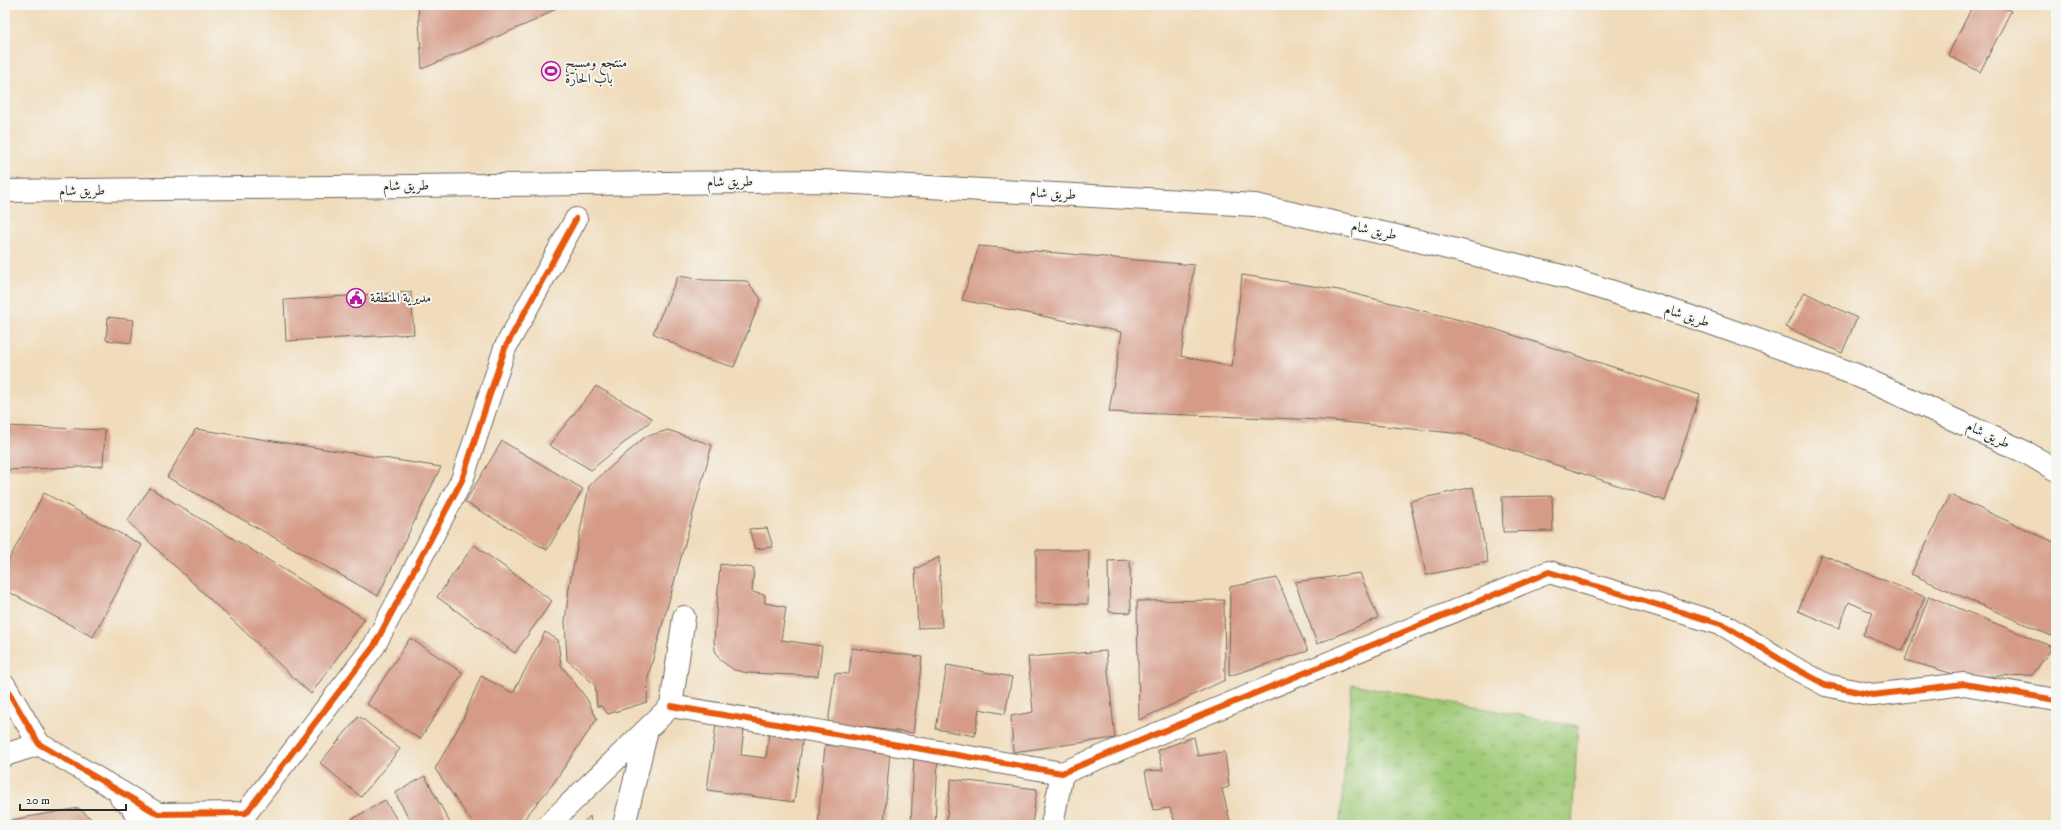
<svg xmlns="http://www.w3.org/2000/svg" width="2061" height="830" font-family="'IM FELL DW Pica',Amiri,serif">
	<style>
		.grass { fill: url(#grass-tufts); stroke: #657a51 }
		.building { fill: #d59b87 }
		.lines { fill: none; stroke-linecap: round; stroke-linejoin: round }
		.minor-casing { stroke: #70695d; stroke-width: 24 }
		.primary-casing { stroke: #70695d; stroke-width: 24 }
		.minor { stroke: #fff; stroke-width: 22 }
		.primary { stroke: #fff; stroke-width: 22 }
		.cycleway-casing { stroke: #f6f6f2; stroke-width: 8 }
		.cycleway { stroke: #e8590c; stroke-width: 6 }
		.labels { text-anchor: middle; dominant-baseline: central; stroke-width: 4; stroke-linejoin: round; paint-order: stroke }
		.poi-label { font-size: 14px; fill: #2b2b2b; stroke: #f6f6f2; text-anchor: start }
		.street-label { font-size: 14px; fill: #2b2b2b; stroke: #f6f6f2 }
	</style>
	<defs>
		<pattern id="grass-tufts" width="24" height="20" patternUnits="userSpaceOnUse"><rect width="24" height="20" fill="#9fca77"/><path d="M3 7l-1-3M5 7V3M7 7l1-3M15 17l-1-3M17 17v-4M19 17l1-3" fill="none" stroke="#82a462"/></pattern>
	</defs>
	<rect width="100%" height="100%" fill="#f6f6f2"/>
	<filter id="ink" filterUnits="userSpaceOnUse"><feTurbulence type="fractalNoise" baseFrequency=".025" numOctaves="2"/><feDisplacementMap in="SourceGraphic" scale="8" xChannelSelector="R" yChannelSelector="G"/><feConvolveMatrix kernelMatrix="1 2 1 2 8 2 1 2 1" color-interpolation-filters="sRGB"/></filter>
	<filter id="wash" filterUnits="userSpaceOnUse"><feTurbulence type="fractalNoise" baseFrequency=".012" numOctaves="4" result="noise"/><feDisplacementMap in="SourceGraphic" scale="16" xChannelSelector="R" yChannelSelector="G"/><feGaussianBlur stdDeviation="0.9" result="paint"/><feColorMatrix in="noise" values="0 0 0 0 0 0 0 0 0 0 0 0 0 0 0 0 0 1.4 0 .05"/><feComposite in="paint" operator="in"/></filter>
	<g filter="url(#wash)">
		<rect width="100%" height="100%" fill="#f0dbba"/>
		<!-- grass -->
		<path class="grass" d="M1352,684L1578,726L1572,825H1358L1340,822Z"/>
		<g id="blocks">
			<!-- building -->
			<path class="building" d="M418,5H561L536,20L422,69Z
				M1973,5H1999L2011,11L1980,72L1948,55Z
				M979,246L1194,265L1181,356L1232,367L1242,275L1339,290L1488,327L1700,395L1665,501L1463,434L1323,420L1109,412L1122,332L962,300Z
				M678,276L704,280L747,281L761,299L734,367L700,357L653,333Z
				M411,292L414,334L286,341L284,300Z
				M1804,292L1857,318L1842,353L1786,327Z
				M108,317L134,320L131,343L106,340Z
				M596,386L653,419L591,470L549,445Z
				M5,426L105,430L103,466L5,470Z
				M196,429L441,467L378,596L167,477Z
				M668,430L712,445L648,677L647,702L608,714L601,706H597L595,685L567,660L565,621L569,588L589,486L645,437Z
				M502,441L583,489L547,550L465,502Z
				M1473,487L1488,562L1426,575L1410,501Z
				M150,488L365,619L311,694L127,521Z
				M44,493L142,545L93,637L5,590V567Z
				M1950,495L2056,543V638L1911,574Z
				M1552,496L1553,531L1503,532L1502,497Z
				M767,528L773,547L755,549L749,529Z
				M474,545L552,601L515,653L437,597Z
				M1036,550H1089L1088,604L1036,603Z
				M1821,554L1925,597L1903,651L1863,635L1873,613L1849,602L1839,628L1798,611Z
				M939,557L942,627L918,628L915,569Z
				M1130,560L1131,613L1109,612L1108,561Z
				M720,564L754,568L752,592L765,595V603L786,607L781,640L822,646L818,676L748,673L734,670L720,660L715,650L714,640Z
				M1360,573L1378,618L1317,644L1295,582Z
				M1277,578L1308,651L1229,676L1230,587Z
				M1929,596L2053,647L2032,675L1964,677L1905,660Z
				M1224,600L1225,680L1139,720L1137,601Z
				M545,632L558,640L561,665L587,699L597,719L553,784L519,825H474L435,769L463,719L481,676L513,693Z
				M410,638L463,673L420,739L367,704Z
				M852,648L922,657L913,733L828,723L835,673L849,674Z
				M1106,651L1115,738L1013,752L1011,716L1033,712L1028,657Z
				M947,665L1012,677L1005,714L979,709L975,736L936,729Z
				M359,716L400,749L361,797L320,763Z
				M716,725L744,729L741,755L766,758L769,733L803,737L794,802L707,790Z
				M1194,737L1198,756L1225,752L1229,787L1222,789L1231,825H1176L1170,808L1153,810L1145,771L1163,770L1158,750Z
				M825,745L890,751L884,825H818Z
				M914,756L938,757L935,825H911Z
				M425,776L451,825H413L395,793Z
				M951,779L1037,789L1032,825H946Z
				M385,800L400,825H355L352,819Z
				M79,808L98,825H10L11,820Z
				M590,816L591,825H582Z"/>
		</g>
	</g>
	<g filter="url(#ink)">
		<use href="#blocks" fill-opacity="0" stroke="#70695d" stroke-width="1"/>
		<g class="lines">
			<!-- minor casing -->
			<g class="minor-casing">
				<path id="minor" d="M5,686L39,744L158,814L246,813L374,646L462,480L505,348L576,219
					M671,706L1062,773L1549,572L1724,625L1791,666L1826,685L1873,695L1964,684L2056,700
					M5,755L39,744L50,751
					M121,798L131,805L141,825
					M548,825L671,706L684,617
					M624,825L647,730
					M1052,825L1062,773"/>
			</g>
			<!-- primary casing -->
			<g class="primary-casing">
				<path id="primary" d="M5,191L821,181L1255,205L1419,241L1566,277L1704,321L1854,374L2027,453L2056,470"/>
			</g>
			<!-- minor -->
			<use href="#minor" class="minor"/>
			<!-- primary -->
			<use href="#primary" class="primary"/>
			<!-- cycleway casing -->
			<g class="cycleway-casing">
				<path id="cycleway" d="M5,686L39,744L158,814L246,813L374,646L462,480L505,348L576,219
					M671,706L1062,773L1549,572L1724,625L1791,666L1826,685L1873,695L1964,684L2056,700"/>
			</g>
			<!-- cycleway -->
			<use href="#cycleway" class="cycleway"/>
		</g>
	</g>
	<!-- icons -->
	<defs>
		<g id="stadium-ring" transform="scale(1)"><circle r="9.5" fill="#f6f6f2" stroke="#b5179e" stroke-width="1.5"/><path d="M0-5a6.5 5 0 1 0 0 10a6.5 5 0 1 0 0-10ZM-3.5-1.8h7v3.6h-7Z" fill="#b5179e"/></g>
		<g id="civic-ring" transform="scale(1)"><circle r="9.5" fill="#f6f6f2" stroke="#b5179e" stroke-width="1.5"/><path d="M-.6-6.5H3V-4.5H.6V-3L4-1V1h2V6H-6V1h2V-1L-.6-3ZM-1.2 2.5V6h2.4V2.5Z" fill="#b5179e"/></g>
	</defs>
	<g fill-rule="evenodd">
		<use href="#stadium-ring" x="551" y="71"/>
		<use href="#civic-ring" x="356" y="298"/>
	</g>
	<g class="labels">
		<!-- poi labels -->
		<g class="poi-label">
			<text x="565" y="63">منتجع ومسبح<tspan x="565" dy="16">باب الحارة</tspan></text>
			<text x="370" y="298">مديرية المنطقة</text>
		</g>
		<!-- street labels -->
		<g class="street-label">
			<text transform="translate(730 182) rotate(-1)">طريق شام</text>
			<text transform="translate(406 186) rotate(-1)">طريق شام</text>
			<text transform="translate(82 191) rotate(-1)">طريق شام</text>
			<text transform="translate(1053 194) rotate(3)">طريق شام</text>
			<text transform="translate(1374 231) rotate(12)">طريق شام</text>
			<text transform="translate(1687 316) rotate(18)">طريق شام</text>
			<text transform="translate(1988 435) rotate(25)">طريق شام</text>
		</g>
	</g>
	<!-- margin -->
	<rect width="2061" height="830" fill="none" stroke="#f6f6f2" stroke-width="20"/>
	<!-- scale -->
	<path d="M20 804v6h106v-6" fill="none" stroke="#2b2b2b" stroke-width="2"/>
	<text x="26" y="804" font-size="12" fill="#2b2b2b" stroke="#f6f6f2" stroke-width="3" paint-order="stroke">20 m</text>
</svg>
